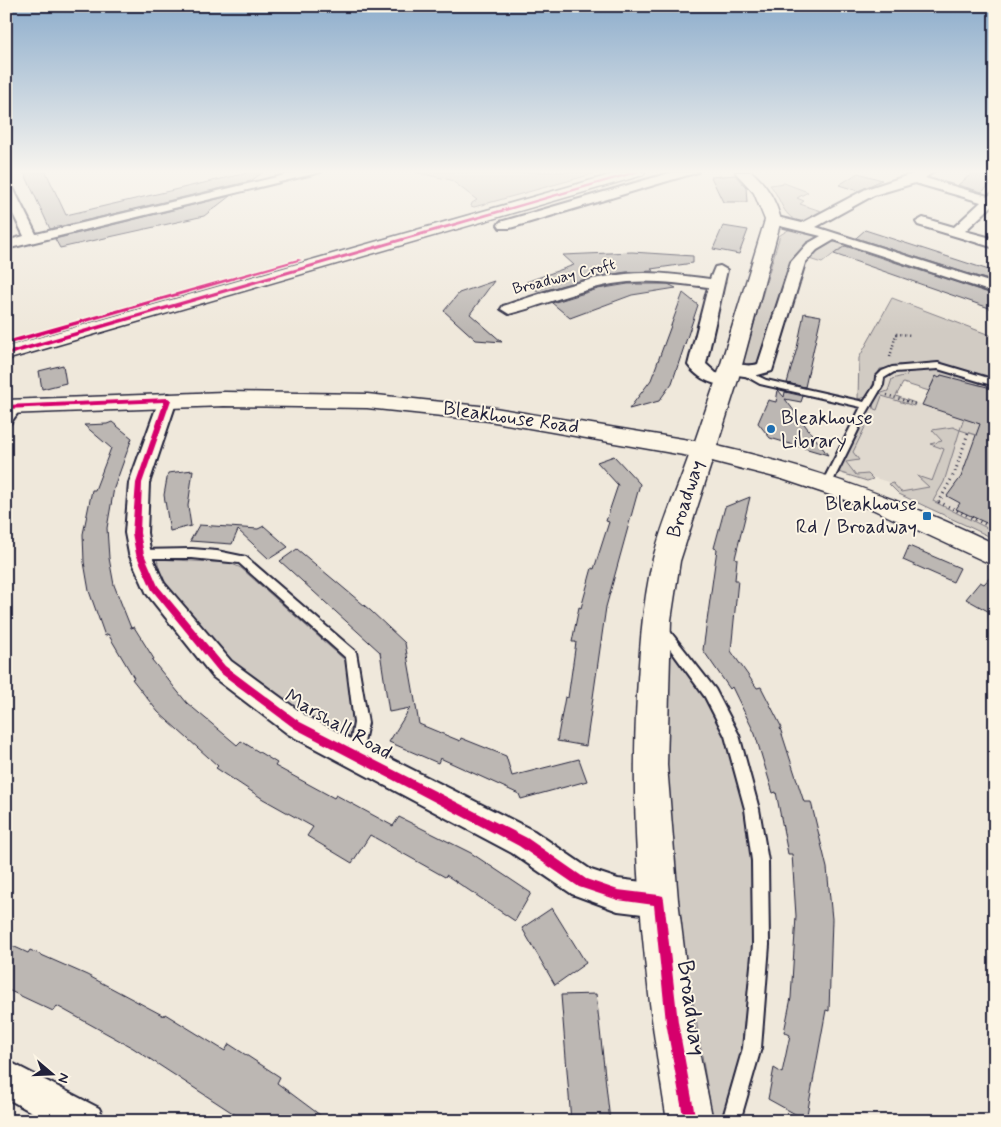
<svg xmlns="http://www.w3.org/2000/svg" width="1001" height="1127" font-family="Mynerve,sans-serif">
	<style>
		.built { fill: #e0d9cf }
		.green { fill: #d1cbc3; stroke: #7a767f }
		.building { fill: #bcb7b3; stroke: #22223b }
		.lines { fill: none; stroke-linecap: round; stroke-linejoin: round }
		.lane-casing { stroke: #22223b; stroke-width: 4 }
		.street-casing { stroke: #22223b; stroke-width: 4 }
		.secondary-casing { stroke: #22223b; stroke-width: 3 }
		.highway-casing { stroke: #22223b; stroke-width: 3 }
		.path-far1 { stroke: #22223b; stroke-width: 2.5; stroke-dasharray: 1 3; stroke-linecap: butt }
		.path { stroke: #22223b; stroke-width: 3; stroke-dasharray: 1 4; stroke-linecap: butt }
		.lane { fill: #fcf5e5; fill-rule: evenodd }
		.street { fill: #fcf5e5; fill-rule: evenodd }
		.secondary { fill: #fcf5e5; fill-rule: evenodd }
		.highway { fill: #fcf5e5; fill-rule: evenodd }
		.cycleway-casing { stroke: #fcf5e5; stroke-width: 3 }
		.cycleway { fill: #d6006c; fill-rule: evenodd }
		.poi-dot { fill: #1f6fb2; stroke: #fcf5e5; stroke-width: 2 }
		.labels { text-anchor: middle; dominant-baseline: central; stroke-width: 4; stroke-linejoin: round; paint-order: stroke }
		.far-street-label { font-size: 16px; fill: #22223b; stroke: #fcf5e5 }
		.street-label { font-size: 20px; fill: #22223b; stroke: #fcf5e5 }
		.poi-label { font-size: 20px; fill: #22223b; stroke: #fcf5e5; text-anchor: start }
		.near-street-label { font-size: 24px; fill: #22223b; stroke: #fcf5e5 }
	</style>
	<rect width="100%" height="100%" fill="#efe8db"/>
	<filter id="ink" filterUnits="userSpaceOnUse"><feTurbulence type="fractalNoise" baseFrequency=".02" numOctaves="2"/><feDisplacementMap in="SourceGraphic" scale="10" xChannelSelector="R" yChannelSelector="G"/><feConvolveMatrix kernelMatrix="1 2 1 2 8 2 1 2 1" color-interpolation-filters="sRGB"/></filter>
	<g filter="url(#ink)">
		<!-- built -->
		<path class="built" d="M937,363L995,381V386L984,383L983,386L975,384L973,387L941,375L939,378L935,377L929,391L903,383L896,396L995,428L976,435L956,492L952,490L947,496L960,503L956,509L995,527V539L899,494L890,486L891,483L872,477L873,479L867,481L828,469L858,407V367L885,368Z"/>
		<!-- green -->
		<path class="green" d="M414,172H600L474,207L471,206L472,203L477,200L451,180Z
			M784,183L808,192L797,198L804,201L800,204L821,211L803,222C782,219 782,199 770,185Z
			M790,229L814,234L816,239L789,268L769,325L759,364L749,367L743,361L780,235Z
			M831,242H840L858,248L852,252L841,248L822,263L809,259L816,251Z
			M892,298L995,337V381L937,363L880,369L867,397L858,399L859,358Z
			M944,369L980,381V385L975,384L973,387L941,375L939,378L935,377L929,391L903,383L896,396L915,403L914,406L882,396L877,410L874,409L873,405L876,395L888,391L892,379L907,375L908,372Z
			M964,418L995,428V441L960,430L944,482L933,501L995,532V539L899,494L889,484L893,483L901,492L929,487L917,476L932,481L944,449L930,444L942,441L932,430L953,427L960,430Z
			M864,421H868L853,452L859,460L846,462L856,475L868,474L873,479L867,481L838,472Z
			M157,559L230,563L241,568L347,662L356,726L353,739L347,740L283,705L206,639L161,576Z
			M668,651L675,655C685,668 700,682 708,696C714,707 718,720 722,731C759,822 760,915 752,1010C749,1041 741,1099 720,1121H713L678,912L665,747Z"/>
		<!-- building -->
		<path class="building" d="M24,172H46L66,215L251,172H263L251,181L50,229Z
			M974,172H995V180L982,192L958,185Z
			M858,173L882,180L858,191L839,185Z
			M735,175L746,187L747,202H723L711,177Z
			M230,196L204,216L60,248L55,239Z
			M723,226L748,230L739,254L713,249Z
			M865,230L995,272V282L856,238Z
			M845,246L995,295V310L834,254Z
			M632,252L693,256V263L651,269L654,271L626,272L594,277L539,292L526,282L574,265L563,255Z
			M494,281L470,314L502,342L476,340L444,311L459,293Z
			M628,284H668L676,288L632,295L570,318L552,303L598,289Z
			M683,293L698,305L672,383L659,401L629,409L651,380Z
			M804,313L821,316L805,387L787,383L797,348Z
			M63,365L66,383L42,389L39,371Z
			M941,375L995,389V527L956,509L960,503L947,496L961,477L980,424L922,405L936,376L939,378Z
			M778,390L784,397L785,392L803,396L801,402L785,399L828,455L770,438L758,423L768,400L776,402Z
			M112,422L132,438L114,488L107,528L109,558L114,585L131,628L134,627L154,659L152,660L187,703L237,745L241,741L277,763L275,766L334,798L336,795L393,826L399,817L471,853L531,893L515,921L446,875L445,877L370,835L352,863L307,836L313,827L263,799L216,768L218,766L158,712L132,679L134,678L108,634L105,636L89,591L84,562L83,534L92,490H95L111,448L84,425L107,424Z
			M614,456L640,484L606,607L586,746L557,741L565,697L568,698L576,642H572L579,607L581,608L592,568L594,569L609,522L606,521L618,485L597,462Z
			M193,470L188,506L191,526L170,531L164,495L168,473Z
			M750,497L735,558L737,559L735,580H738L731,651L757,688L761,687L782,728H780L804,802H811L827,868L832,919L829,1011L826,1010L806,1120L768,1099L774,1068L782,1073L790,1035L784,1032L791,998L796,916L792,854H788L776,792L773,793L755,734L732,687L730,689L703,650L717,549L714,548L725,507Z
			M199,525L258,529L264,526L288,547L269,559L238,530L232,544L190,541Z
			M909,546L960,568L953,582L903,560Z
			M297,549L371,611L405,643L419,724L460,741L461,738L506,756L512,776L579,759L587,781L521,799L519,794L440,758L438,763L389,742L410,708L389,712L380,652L280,561Z
			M995,572V615L966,599L980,582L984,584Z
			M552,908L586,963L555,985L522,928Z
			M6,943L28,953L30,950L87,975L164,1016L165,1014L225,1051L229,1044L280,1077L277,1083L328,1121H245L133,1048L57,1006L53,1011L6,989Z
			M596,994L610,1121H571L561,995Z"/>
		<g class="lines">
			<!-- lane casing -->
			<g class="lane-casing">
				<path id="lane" d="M938,363L995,380V386L938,369L894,372L884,378L883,385L866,414L831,485L826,488L821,485L861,407L760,384L737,371L741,368L766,380L864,402L875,385L876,377L882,371L892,367Z
					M17,404L22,407L9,425L6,426V416L14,405Z
					M192,549L217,551L246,557L356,652L368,723L360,761L355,762L350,761L348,756L354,723L346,658L239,563L192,558H140L134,554L140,550Z
					M661,623L665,625L715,689L739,735L759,809L768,861L769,945L761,1048L740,1121H722L743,1048L753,945L752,861L745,809L725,736L705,697L657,631L655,628L657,625Z"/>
			</g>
			<!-- street casing -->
			<g class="street-casing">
				<path id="street" d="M298,172H321L6,249V241L24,236L6,200V182L12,186L36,234Z
					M673,172H698L510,228H500L498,225L500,222Z
					M918,172H933L925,178L988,196L995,192V203L965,231L995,239V248L918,225L916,222L923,218L954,227L981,202L915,183L874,195L816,227L995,284V293L834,240L817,250L805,263L772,371L751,377L724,373L721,369L724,365C736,362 746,368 758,364L791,262L807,244L821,236L768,223L766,220L768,217L773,216L802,223L866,189Z
					M720,266L727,270L706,364L716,373L733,376L736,380L733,384C716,388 698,379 688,365L708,287C682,284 655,280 628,282C586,286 549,304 509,314L501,309L503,306C543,293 584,278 626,274C654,271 683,276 710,279L715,267Z
					M168,394L174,396L177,400L149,483L147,533L151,554L164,583L231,661L306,716L534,831L591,870L618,879L659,884L670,889L675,900L670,911L659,916L618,911L572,894L512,853L288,734L213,677L147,594L129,554L125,533L129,483L159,400L162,396Z
					M6,1060L99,1108L105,1121H48L6,1098Z"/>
			</g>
			<!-- secondary casing -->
			<g class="secondary-casing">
				<path id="secondary" d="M735,172H752C767,185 776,201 781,220L738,380L717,446C815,468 904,500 995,544V566L872,509L782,479L712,461L680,561L671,620L667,765L678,900L693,1022L713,1121H667C644,980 629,837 637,695C640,650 642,607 652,563C660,528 677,490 689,456L489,421L367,408L224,406L6,414V400L224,392L367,394L489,407L695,441L716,380L765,220L754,193Z"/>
			</g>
			<!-- highway casing -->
			<g class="highway-casing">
				<path id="highway" d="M620,172H645L643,175L6,360V347Z"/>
			</g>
			<!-- path-far1 -->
			<path class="path-far1" d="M890,357L896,334L912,335
				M887,395L915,404"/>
			<!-- path -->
			<path class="path" d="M968,433L955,472L939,502L995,529"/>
			<!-- lane -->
			<use href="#lane" class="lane"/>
			<!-- street -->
			<use href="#street" class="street"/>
			<!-- secondary -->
			<use href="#secondary" class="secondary"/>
			<!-- highway -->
			<use href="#highway" class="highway"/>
			<!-- cycleway casing -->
			<g class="cycleway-casing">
				<path id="cycleway" d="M632,172H640L6,356V352Z
					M298,259L302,260L6,345V341Z
					M168,398L171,400L142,483L140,533L144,554L158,586L225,666L300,722L527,838L586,879L618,890L659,895L663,896L664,900L678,1022L696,1121H684L666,1022L654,905L618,900L579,887L519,846L294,728L219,672L152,590L136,554L132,533L136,483L164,402L6,409V405Z"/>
			</g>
			<!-- cycleway -->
			<use href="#cycleway" class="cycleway"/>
		</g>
	</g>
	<!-- sky -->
	<linearGradient id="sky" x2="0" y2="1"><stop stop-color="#8dadcc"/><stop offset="0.52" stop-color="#f8f5ef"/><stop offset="1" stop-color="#f8f5ef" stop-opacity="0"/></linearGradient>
	<rect width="1001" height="330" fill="url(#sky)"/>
	<!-- markers -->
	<g class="poi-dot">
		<circle cx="771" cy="429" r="5"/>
		<rect x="922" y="511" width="10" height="10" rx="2.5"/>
	</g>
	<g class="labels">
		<!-- far-street labels -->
		<g class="far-street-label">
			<text transform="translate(564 277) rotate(-14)">Broadway Croft</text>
		</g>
		<!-- street labels -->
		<g class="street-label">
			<text transform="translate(511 418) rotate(8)">Bleakhouse Road</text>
			<text transform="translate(686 499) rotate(-72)">Broadway</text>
			<text transform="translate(338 725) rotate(30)">Marshall Road</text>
		</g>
		<!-- poi labels -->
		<g class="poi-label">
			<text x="781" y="418">Bleakhouse<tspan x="781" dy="23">Library</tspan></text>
			<text x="917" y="504" text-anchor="end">Bleakhouse<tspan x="917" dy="23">Rd / Broadway</tspan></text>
		</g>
		<!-- near-street labels -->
		<g class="near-street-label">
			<text transform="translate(691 1008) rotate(82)">Broadway</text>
		</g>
	</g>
	<!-- margin -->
	<rect width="1001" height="1127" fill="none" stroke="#fcf5e5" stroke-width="25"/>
	<rect x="12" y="12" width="976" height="1102" fill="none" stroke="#22223b" stroke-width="2" filter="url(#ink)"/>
	<!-- north arrow -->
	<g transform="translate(52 1074) rotate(109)" stroke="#fcf5e5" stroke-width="4" paint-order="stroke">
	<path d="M0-4L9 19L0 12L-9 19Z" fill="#22223b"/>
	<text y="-8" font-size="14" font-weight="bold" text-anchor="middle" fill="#22223b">N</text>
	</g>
</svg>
